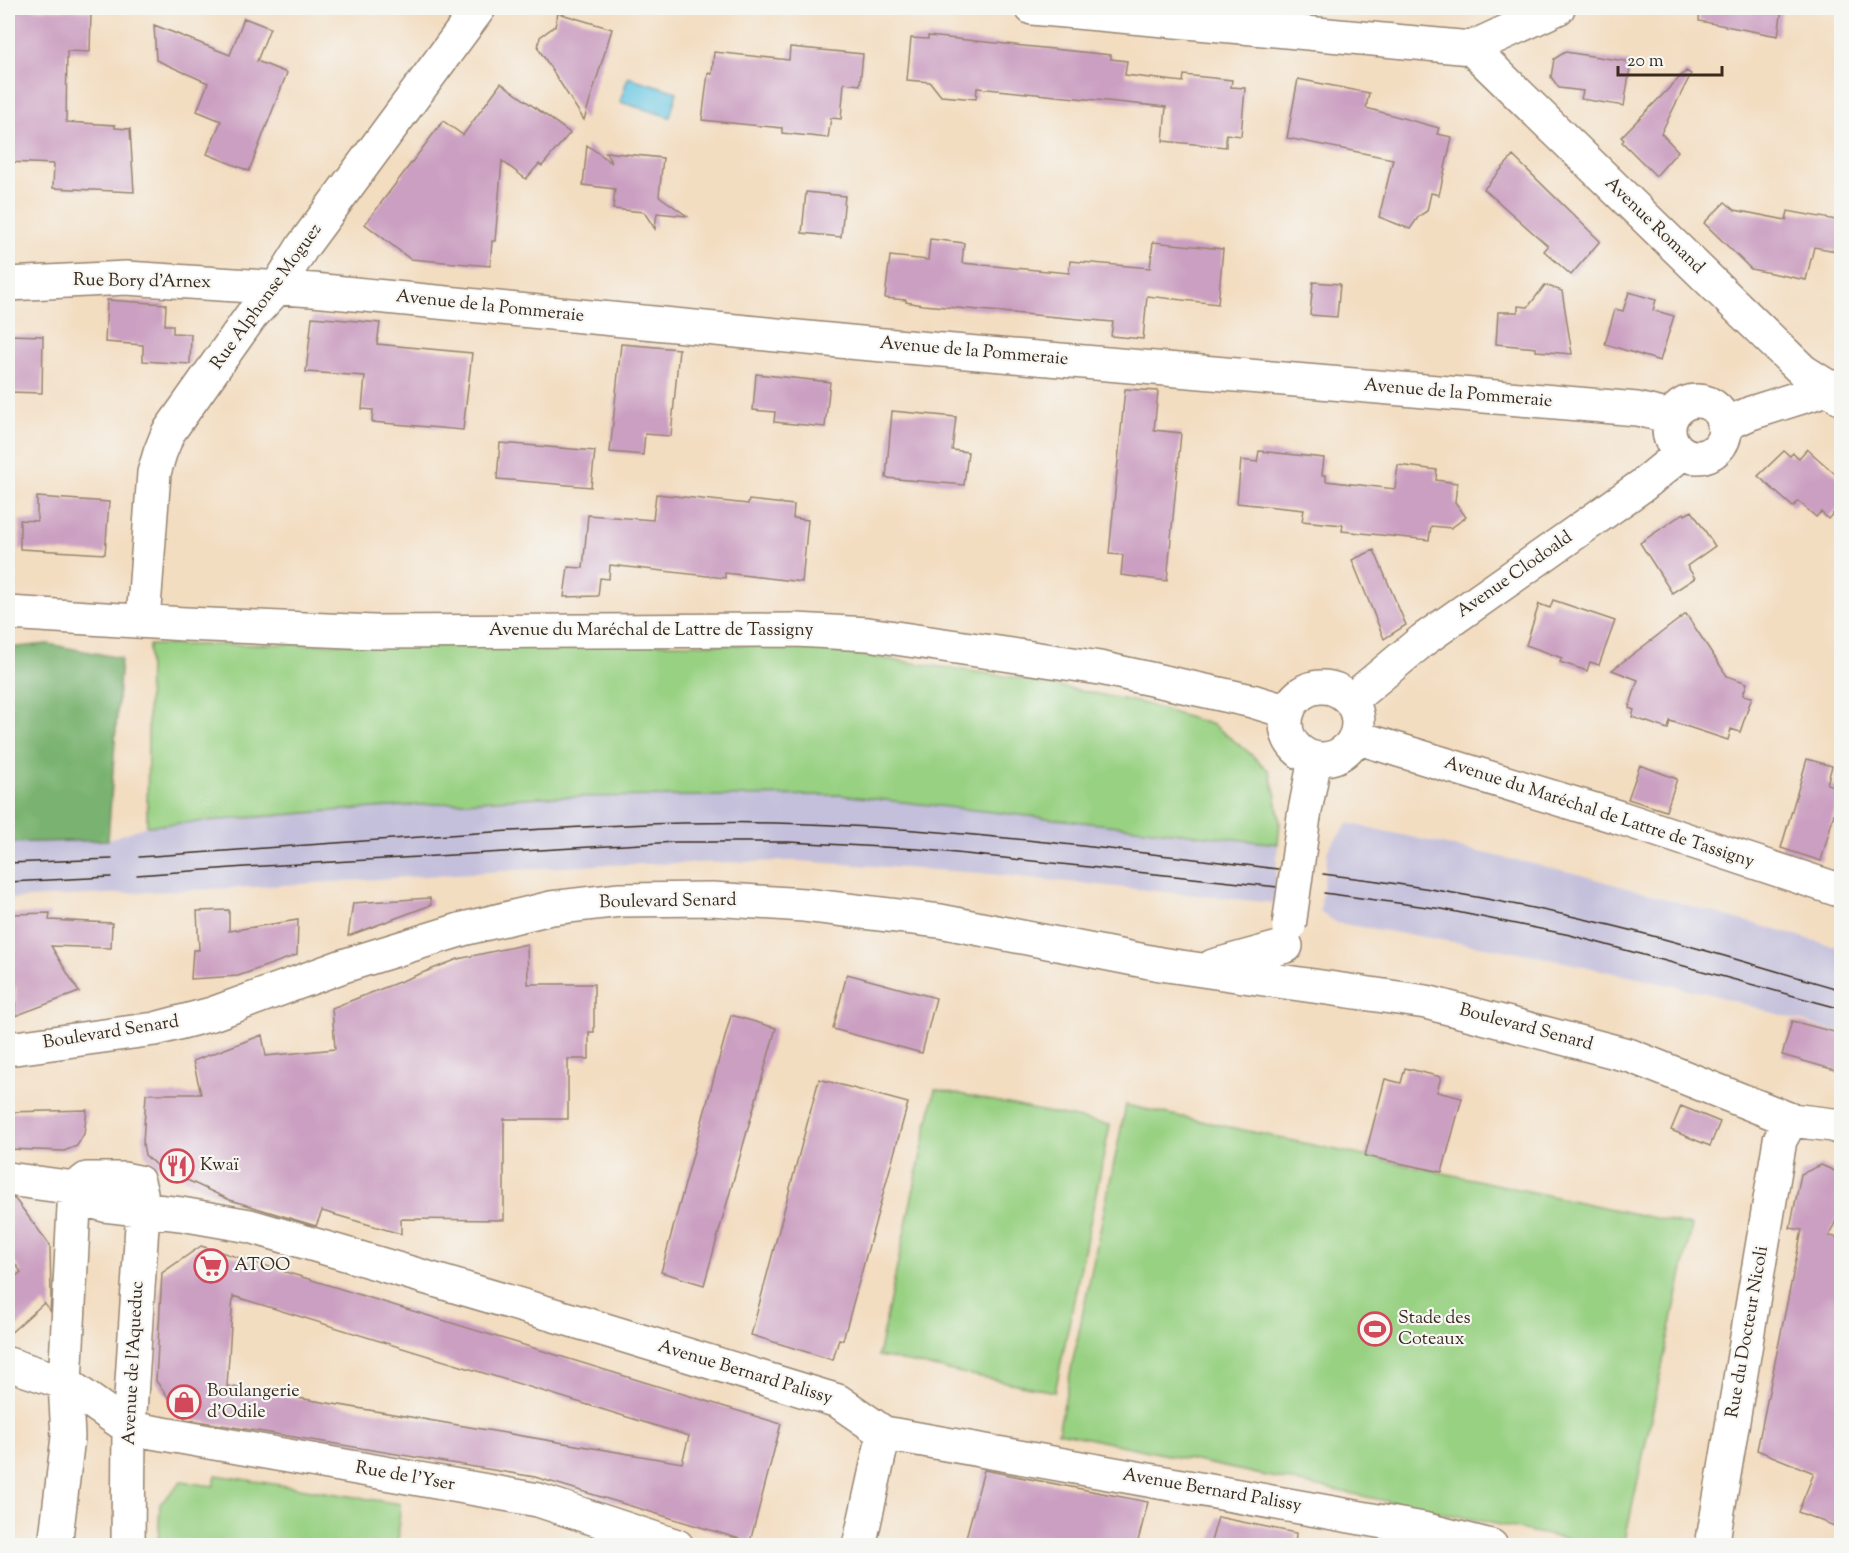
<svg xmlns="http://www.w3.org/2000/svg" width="1849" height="1553" font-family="'Sorts Mill Goudy',serif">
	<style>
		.industrial { fill: #c4c0db }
		.green { fill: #99d183; stroke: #6a7e50; stroke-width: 1.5 }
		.forest { fill: #7ab371; stroke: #5a6e48; stroke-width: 1.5 }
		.water { fill: #65c6e3; stroke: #507880; stroke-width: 1.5 }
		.building { fill: #cb9fc1; fill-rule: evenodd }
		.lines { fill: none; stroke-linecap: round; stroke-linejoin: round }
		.street-casing { stroke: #978470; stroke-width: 36 }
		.street { stroke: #fff; stroke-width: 33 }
		.tram { stroke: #3b2a1e; stroke-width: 1.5 }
		.street-bridge-casing { stroke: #978470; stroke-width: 36; stroke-linecap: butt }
		.street-bridge { stroke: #fff; stroke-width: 33 }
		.labels { text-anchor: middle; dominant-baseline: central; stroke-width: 4.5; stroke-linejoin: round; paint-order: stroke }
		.street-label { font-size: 18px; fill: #3b2a1e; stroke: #f6f6f2 }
		.poi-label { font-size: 18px; fill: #3b2a1e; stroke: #f6f6f2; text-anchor: start }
	</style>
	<rect width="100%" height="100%" fill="#f6f6f2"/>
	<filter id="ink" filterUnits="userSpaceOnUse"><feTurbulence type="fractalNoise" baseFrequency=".0167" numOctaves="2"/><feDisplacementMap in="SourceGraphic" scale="12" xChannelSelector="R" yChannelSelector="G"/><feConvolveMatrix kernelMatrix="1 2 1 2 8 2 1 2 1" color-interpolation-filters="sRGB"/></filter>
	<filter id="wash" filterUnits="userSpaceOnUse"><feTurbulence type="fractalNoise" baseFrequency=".008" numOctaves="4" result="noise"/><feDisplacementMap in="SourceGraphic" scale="24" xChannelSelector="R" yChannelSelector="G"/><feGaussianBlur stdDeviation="1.35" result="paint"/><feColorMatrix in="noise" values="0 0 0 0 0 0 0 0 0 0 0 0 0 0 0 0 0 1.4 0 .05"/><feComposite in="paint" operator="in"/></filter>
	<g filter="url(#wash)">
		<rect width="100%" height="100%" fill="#f3ddc1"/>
		<!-- industrial -->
		<path class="industrial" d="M840,795L1278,844L1274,903L980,873L795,861L597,865L253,887L8,899V843L107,840L147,826L330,811L540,797Z
			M1348,823L1574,873L1841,948V1033L1710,994L1528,954L1337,923L1320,912L1328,849Z"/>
		<!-- green -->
		<path class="green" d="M586,643L789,645L1018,678L1142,703L1213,725L1245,749L1269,771L1275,792L1280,822L1278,844L840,795L540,797L330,811L147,826L149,645Z
			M935,1089L1110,1125L1055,1392L878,1356Z
			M1126,1105L1692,1226L1624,1545H1595L1058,1432Z
			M216,1475L400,1504L398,1545H158L160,1504L181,1482L214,1486Z"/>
		<!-- forest -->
		<path class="forest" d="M48,644L121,658L108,840L8,843V648Z"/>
		<!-- water -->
		<path class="water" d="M628,77L677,92L670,117L620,102Z"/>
		<g id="blocks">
			<!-- building -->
			<path class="building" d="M8,8L91,11L90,52L67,51L66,122L115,125V128L130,129L134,192L53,188L54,164L8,162Z
				M1700,8H1782L1778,36L1699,21Z
				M558,13L612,29L584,120L538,48L540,37L555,26Z
				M244,18L270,28L257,61L287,73L249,171L207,154L221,121L197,111L208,83L156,60L154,25L230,55Z
				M928,36L1111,55V59L1127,61L1125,75L1183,82L1184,75L1232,80L1231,87L1245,88L1241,136L1226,134V147L1163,141L1166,107L977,88L976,99L941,96L930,82L907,80L911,38L928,39Z
				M790,47L863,54L860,85L844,83L841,119L831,118L828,138L782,133V128L702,120L708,73L712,74L714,52L789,60Z
				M1565,52L1631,62L1624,106L1581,99L1583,91L1559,88L1551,77L1554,59Z
				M1686,71L1691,74L1661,133L1678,151L1656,176L1622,142L1624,140L1621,137Z
				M1298,79L1369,93L1366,108L1439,128L1437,134L1452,137L1439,195L1431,193L1427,211L1419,216L1410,229L1379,217L1393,159L1287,138Z
				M501,83L570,133L542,166L539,164L526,179L502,161L495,241H492L490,266L410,259L365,224L443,121L463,135Z
				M587,145L612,163L605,152L663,158L659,196L687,216L657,213L655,229L644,212L613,209L615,189L583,185Z
				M1513,156L1600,241L1571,275L1544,251L1548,246L1484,189Z
				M806,192L845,196L841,237L802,233Z
				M1725,202L1735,210L1786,220L1788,211L1842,221V252L1814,247L1806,280L1751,269L1704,223Z
				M930,239L964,243L962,263L1069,273L1070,261L1150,268L1153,242L1223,249L1218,304L1147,296L1143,339L1111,336L1113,322L923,305L906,302V300L885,298L890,256L928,260Z
				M1313,282L1340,284L1337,317L1310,315Z
				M1545,285L1562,291L1572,354L1536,351V348L1496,344L1498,312H1518V306L1528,307Z
				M1629,292L1656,300L1653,310L1674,316L1660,361L1605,344L1615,309L1623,311Z
				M107,300L166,304L165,325H173V333L191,334L190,364L143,361V345L105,342Z
				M312,317L380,323L377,344L472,353L463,430L372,422L373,410L362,409L365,376L306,372Z
				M8,335L43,336L42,393L8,392Z
				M621,344L679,349L671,436L645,434L643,455L610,452Z
				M756,374L830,382L825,427L774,422L775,412L753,410Z
				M1125,389L1158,391L1154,430L1181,433L1167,581L1121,575L1123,555L1109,554Z
				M892,411L956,417L952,450L968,452L964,485L886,478Z
				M500,443L595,451L591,487L497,479Z
				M1807,449L1842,480V504L1828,519L1821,512L1816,517L1798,501L1793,507L1758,476L1784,451L1790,456L1793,453L1799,458Z
				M1259,451L1324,458L1322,475H1326V481L1395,489L1398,465L1437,470L1436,480L1457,483L1455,502L1466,517L1451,528L1431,526L1429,540L1342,531L1343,525L1302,521L1304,510L1237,503L1241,460L1257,462Z
				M656,494L748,504L749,500L794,505L793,518L808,520L802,582L725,573V578L610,565L609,579L600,578L598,596L564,597L568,567L583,568L588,515L653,520Z
				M37,497L109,502L105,554L20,549V520L37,521Z
				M1692,511L1715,546L1687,566L1695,578L1672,593L1640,543L1684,513L1685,515Z
				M1374,550L1406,625L1384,639L1352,560Z
				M1553,600L1615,621L1599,665L1590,662L1587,671L1560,662L1562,658L1526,645L1539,604L1550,608Z
				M1686,614L1727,676L1747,683L1743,695L1752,697L1740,732L1731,729L1728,740L1670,721L1668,729L1632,717L1634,710L1629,708L1638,680L1612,670Z
				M1807,759L1832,766L1827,784L1841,788L1821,861L1781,848Z
				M1640,765L1677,779L1666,811L1628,799Z
				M430,898L431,905L348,936L353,903Z
				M229,910V931L298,920L297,955L238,976L191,979L193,950H199L197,911Z
				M50,913L49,920L112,923L111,948L51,946L79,992L15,1016L16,987H8V945H11L12,914Z
				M527,944L528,984H594V1032H589V1059H568V1119H504V1220L401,1219V1234L322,1211L316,1226L230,1200L157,1166L145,1155L143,1144L146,1094H201L193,1061L262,1035L266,1056L335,1049L332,1008L458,959Z
				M847,974L936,998L922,1053L833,1029Z
				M731,1015L776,1028L704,1285L661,1272Z
				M1792,1021L1842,1034V1072L1782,1055Z
				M1405,1068L1441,1077L1437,1092L1462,1098L1442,1172L1365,1156L1385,1079L1401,1083Z
				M819,1079L908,1103L843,1340L839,1339L833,1360L751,1335Z
				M1681,1106L1720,1122L1710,1146L1671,1130Z
				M87,1110L84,1134L77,1146L64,1151L8,1149V1112Z
				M1821,1165L1842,1174V1207L1829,1236L1842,1238V1529L1798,1512L1814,1473L1757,1450L1802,1230L1790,1228L1801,1174Z
				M8,1198L15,1199L50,1245L51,1298L50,1311L44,1303L8,1335V1282L21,1272L8,1253Z
				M201,1246L781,1424L750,1542L535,1477L185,1419L156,1381L162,1273ZM233,1296L689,1436L682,1463L227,1386Z
				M984,1470L1148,1502L1137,1545H964Z
				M1218,1517L1296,1533L1295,1545H1210Z"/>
		</g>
	</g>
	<g filter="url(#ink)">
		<use href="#blocks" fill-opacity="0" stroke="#978470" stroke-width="1.5"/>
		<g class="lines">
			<!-- street casing -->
			<g class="street-casing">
				<path id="street" d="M1032,8L1471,48L1558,8
					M1471,48L1803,371L1830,388L1842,399
					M8,284L126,278L313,290L860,343L1637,409L1671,417
					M1669 429a28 28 0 1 1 56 0a28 28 0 1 1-56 0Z
					M1724,425L1751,413L1830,388L1842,386
					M8,613L185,624L374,632L796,630L868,634L1100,668L1252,701L1288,712
					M143,621L154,473L160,453L168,433L251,316L276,289L303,246L479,8
					M1286 723a36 36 0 1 1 72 0a36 36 0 1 1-72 0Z
					M1351,700L1423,640L1643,485L1682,453
					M1356,737L1621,818L1842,891
					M1304,816L1315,759
					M1213,966L1286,946
					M8,1049L155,1029L212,1014L343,966L463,929L551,908L620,900L712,899L804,905L940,921L1160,964L1426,1002L1631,1056L1791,1120L1833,1125L1842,1129
					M8,1179L75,1188L65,1383L68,1437L55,1546
					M8,1364L65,1383L129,1428L538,1500L677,1546
					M128,1546L129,1428L143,1210L141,1193L138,1182L123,1179H87L75,1188L90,1201L104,1205L181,1214L250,1226L602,1329L838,1401L884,1433L1423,1529L1491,1546
					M859,1546L884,1433
					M1712,1546L1780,1140L1791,1120"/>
			</g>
			<!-- street -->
			<use href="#street" class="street"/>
			<!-- tram -->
			<path class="tram" d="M139,857C251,849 364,841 477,833C576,827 675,821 775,823C943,827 1111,849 1278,869
				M8,863L112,859
				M1323,874C1419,885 1516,903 1610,925C1688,944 1764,968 1842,990
				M137,875L245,867L676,842H789L918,849L1278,887
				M8,882L111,877
				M1324,893L1442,909L1570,935L1842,1009"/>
			<!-- street-bridge casing -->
			<g class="street-bridge-casing">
				<path id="street-bridge" d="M1289,926L1304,816"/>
			</g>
			<!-- street-bridge -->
			<use href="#street-bridge" class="street-bridge"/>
		</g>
	</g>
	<!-- icons -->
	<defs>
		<g id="restaurant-ring" transform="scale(1.725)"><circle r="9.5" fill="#f6f6f2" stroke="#d1495b" stroke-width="1.5"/><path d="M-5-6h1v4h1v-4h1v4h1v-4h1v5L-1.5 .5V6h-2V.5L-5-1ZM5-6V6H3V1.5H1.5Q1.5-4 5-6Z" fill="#d1495b"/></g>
		<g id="supermarket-ring" transform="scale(1.725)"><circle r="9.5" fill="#f6f6f2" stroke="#d1495b" stroke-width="1.5"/><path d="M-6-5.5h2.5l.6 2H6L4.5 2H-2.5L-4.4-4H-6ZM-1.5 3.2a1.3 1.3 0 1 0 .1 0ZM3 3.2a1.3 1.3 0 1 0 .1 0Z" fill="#d1495b"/></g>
		<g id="stadium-ring" transform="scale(1.725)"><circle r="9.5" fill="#f6f6f2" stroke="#d1495b" stroke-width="1.5"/><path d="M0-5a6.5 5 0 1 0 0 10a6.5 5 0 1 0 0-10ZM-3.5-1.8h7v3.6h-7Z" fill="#d1495b"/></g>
		<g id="shop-ring" transform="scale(1.725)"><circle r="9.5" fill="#f6f6f2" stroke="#d1495b" stroke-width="1.5"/><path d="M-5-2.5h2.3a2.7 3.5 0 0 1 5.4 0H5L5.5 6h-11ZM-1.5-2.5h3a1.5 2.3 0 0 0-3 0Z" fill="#d1495b"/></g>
	</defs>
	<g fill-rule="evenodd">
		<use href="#restaurant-ring" x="177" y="1166"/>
		<use href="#supermarket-ring" x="211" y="1266"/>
		<use href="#stadium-ring" x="1375" y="1329"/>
		<use href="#shop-ring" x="184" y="1402"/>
	</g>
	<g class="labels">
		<!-- street labels -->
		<g class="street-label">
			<text transform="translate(1654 226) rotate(44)">Avenue Romand</text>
			<text transform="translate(142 282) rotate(1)">Rue Bory d'Arnex</text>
			<text transform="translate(267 297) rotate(-54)">Rue Alphonse Moguez</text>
			<text transform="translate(490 307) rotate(6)">Avenue de la Pommeraie</text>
			<text transform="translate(974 352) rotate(5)">Avenue de la Pommeraie</text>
			<text transform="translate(1458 394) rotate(5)">Avenue de la Pommeraie</text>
			<text transform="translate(1515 575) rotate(-35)">Avenue Clodoald</text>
			<text x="651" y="631">Avenue du Maréchal de Lattre de Tassigny</text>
			<text transform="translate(1599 813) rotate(18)">Avenue du Maréchal de Lattre de Tassigny</text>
			<text transform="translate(668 902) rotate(-1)">Boulevard Senard</text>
			<text transform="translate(1526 1028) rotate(15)">Boulevard Senard</text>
			<text transform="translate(111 1033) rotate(-9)">Boulevard Senard</text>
			<text transform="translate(1748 1332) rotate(-80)">Rue du Docteur Nicoli</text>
			<text transform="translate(134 1363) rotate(-87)">Avenue de l'Aqueduc</text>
			<text transform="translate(745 1373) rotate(17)">Avenue Bernard Palissy</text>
			<text transform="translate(405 1477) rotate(10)">Rue de l'Yser</text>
			<text transform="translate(1212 1491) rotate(10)">Avenue Bernard Palissy</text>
		</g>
		<!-- poi labels -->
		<g class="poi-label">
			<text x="200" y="1166">Kwaï</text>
			<text x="234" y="1266">ATOO</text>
			<text x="1398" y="1319">Stade des<tspan x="1398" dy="21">Coteaux</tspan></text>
			<text x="207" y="1392">Boulangerie<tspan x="207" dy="21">d'Odile</tspan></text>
		</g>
	</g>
	<!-- margin -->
	<rect width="1849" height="1553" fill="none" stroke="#f6f6f2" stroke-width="30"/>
	<!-- scale -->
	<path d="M1618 66v9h104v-9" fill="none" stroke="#3b2a1e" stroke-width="3"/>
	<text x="1627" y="66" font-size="18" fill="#3b2a1e" stroke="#f6f6f2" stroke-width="4.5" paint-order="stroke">20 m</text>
</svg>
